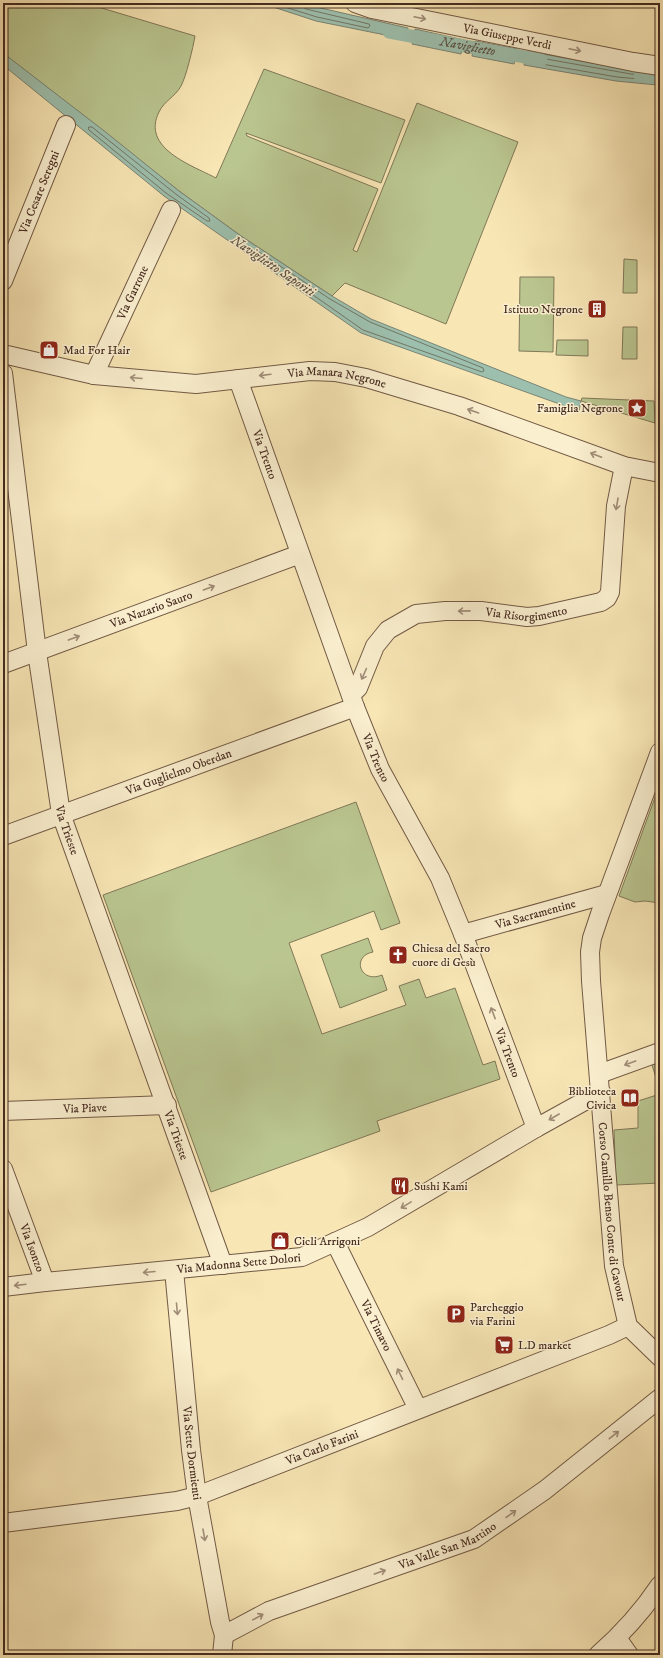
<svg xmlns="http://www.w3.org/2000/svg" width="663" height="1658" font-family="'IM FELL DW Pica',serif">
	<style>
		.green { fill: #bac690; stroke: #807858 }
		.water { fill: #9dc0ae; stroke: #7a8475 }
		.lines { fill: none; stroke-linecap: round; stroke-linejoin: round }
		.shore { stroke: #727667; stroke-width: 1 }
		.canal { stroke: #9dc0ae; stroke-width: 13 }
		.minor-casing { stroke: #725a45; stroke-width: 20 }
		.minor { stroke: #faefcf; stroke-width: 18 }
		.oneway { stroke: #a08d78 }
		.labels { text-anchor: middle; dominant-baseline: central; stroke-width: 3; stroke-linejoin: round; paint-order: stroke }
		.street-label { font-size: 12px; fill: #462b20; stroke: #faefcf }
		.poi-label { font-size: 12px; fill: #462b20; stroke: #faefcf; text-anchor: start }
		.water-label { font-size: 13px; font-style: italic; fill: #5c5044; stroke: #faefcf }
	</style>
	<rect width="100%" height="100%" fill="#f8e6b5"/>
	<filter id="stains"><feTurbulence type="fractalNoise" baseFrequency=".005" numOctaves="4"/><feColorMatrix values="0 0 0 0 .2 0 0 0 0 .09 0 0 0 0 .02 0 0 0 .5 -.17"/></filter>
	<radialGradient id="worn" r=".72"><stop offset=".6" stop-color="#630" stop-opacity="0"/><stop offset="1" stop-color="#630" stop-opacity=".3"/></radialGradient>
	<!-- green -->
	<path class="green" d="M3,3H85L195,36C193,48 186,77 181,86C175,97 164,101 159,112C141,148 191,165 216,178L264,69L405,120L381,183L246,133L247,136L378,189L353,250L357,252L417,103L518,142L446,324L345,283L332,296L241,236L179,191L3,53Z
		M624,259L637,260V293H623Z
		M520,277H554L553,352L519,351Z
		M623,327H637V359H622Z
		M557,340H588V356L556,355Z
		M582,398L654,401L655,423L581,401Z
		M657,792L660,793V903L645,901L635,902L619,896Z
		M356,802L400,923L381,930L374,911L289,943L322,1034L406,1005L399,986L419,979L426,998L455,988L483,1065L495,1061L500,1079L377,1121L380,1131L211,1192L103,895Z
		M368,938L373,952C351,956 360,984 382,975L387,990L340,1008L321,955Z
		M660,1063V1090L652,1065Z
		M660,1094V1183L616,1185L614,1130L638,1128V1101Z"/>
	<!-- water -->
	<path class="water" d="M261,3H299L408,28L405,39L316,21Z
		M415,29L464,40L461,54L412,44Z
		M475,41L517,49L514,64L472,56Z
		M526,51L632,70L657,73V85L616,81L524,65Z
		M3,53L103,130L179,191L241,236L332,296L371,319L566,397L581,401L579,411L361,333L164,196L3,65Z"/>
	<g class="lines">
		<!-- shore -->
		<path class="shore" d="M272,3L317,17L368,28L370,26L369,24L306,9L303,7L302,3
			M420,34L458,42L459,48L456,49L418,41L417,36Z
			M480,46L511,52V58L509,59L478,53V47Z
			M529,56L631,74L652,76L653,79L651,80L617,77L530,62L529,60Z
			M89,127H92L177,195L209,218L210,221H207L166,193L89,130Z
			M259,252L330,299L370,322L483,368L484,371L482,372L363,330L256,255V253Z"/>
		<!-- canal -->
		<g class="canal">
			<path id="s1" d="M389,32L541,60"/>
			<path d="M640,76L660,78"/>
		</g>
		<!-- minor casing -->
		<g class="minor-casing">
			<g id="minor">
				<path id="s2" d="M355,3L372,9L633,62L660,66"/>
				<path id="s3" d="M3,281L66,125"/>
				<path id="s4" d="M3,354L94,375L196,384L310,371L335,372L366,378L459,406L624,466L660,473"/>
				<path id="s5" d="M3,373L37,652L61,814L223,1265"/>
				<path id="s6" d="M94,375L171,210"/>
				<path id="s7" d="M238,379L355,707L380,769L440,878L463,934L536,1128"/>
				<path id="s8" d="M3,664L300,554"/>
				<path id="s9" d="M351,695L358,688L375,646L388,630L416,614L445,611H481L527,617L539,616L601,602L607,598L610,592L616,506L624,466"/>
				<path id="s10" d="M660,752L600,914L592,938L590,952L591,981L614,1266L628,1326L660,1357"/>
				<path id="s11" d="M3,836L355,707"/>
				<path id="s12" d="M463,934L607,894"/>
				<path d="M599,1074L660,1052"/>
				<path id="s13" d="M3,1111L167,1105"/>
				<path id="s14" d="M3,1169L45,1282"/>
				<path id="s15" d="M335,1242L418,1409"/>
				<path id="s16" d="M174,1270L191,1450L197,1496L220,1622L224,1635L222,1655"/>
				<path id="s17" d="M3,1287L45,1282L302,1257L368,1227L536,1128L601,1092"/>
				<path id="s18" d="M3,1523L177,1501L197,1496L609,1335L628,1326"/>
				<path id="s19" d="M224,1635L269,1611L474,1539L545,1490L660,1398"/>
				<path d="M617,1638L629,1655"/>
				<path d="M598,1655C622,1634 642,1612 660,1585"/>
			</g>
		</g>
		<!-- minor -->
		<use href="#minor" class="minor"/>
	</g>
	<!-- one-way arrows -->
	<defs><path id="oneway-shaft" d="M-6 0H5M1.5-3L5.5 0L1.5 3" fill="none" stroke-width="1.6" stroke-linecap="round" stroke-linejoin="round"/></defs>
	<g class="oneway">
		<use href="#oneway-shaft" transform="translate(420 18) rotate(12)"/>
		<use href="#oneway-shaft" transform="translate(575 50) rotate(12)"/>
		<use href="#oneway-shaft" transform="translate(265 375) rotate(173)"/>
		<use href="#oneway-shaft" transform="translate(136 378) rotate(-175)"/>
		<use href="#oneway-shaft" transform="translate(473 411) rotate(-161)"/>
		<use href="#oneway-shaft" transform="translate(596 455) rotate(-159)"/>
		<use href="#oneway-shaft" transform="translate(617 504) rotate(100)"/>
		<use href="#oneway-shaft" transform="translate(209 588) rotate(-20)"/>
		<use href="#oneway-shaft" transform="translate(464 611) rotate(179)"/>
		<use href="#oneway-shaft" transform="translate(74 638) rotate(-20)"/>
		<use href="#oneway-shaft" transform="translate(364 674) rotate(114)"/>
		<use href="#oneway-shaft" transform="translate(493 1013) rotate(-111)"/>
		<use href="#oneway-shaft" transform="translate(630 1063) rotate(160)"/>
		<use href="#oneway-shaft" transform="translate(554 1117) rotate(150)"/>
		<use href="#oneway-shaft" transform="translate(406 1205) rotate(149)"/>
		<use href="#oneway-shaft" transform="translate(149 1272) rotate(175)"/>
		<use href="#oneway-shaft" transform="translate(20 1285) rotate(173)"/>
		<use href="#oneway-shaft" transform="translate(177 1309) rotate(85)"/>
		<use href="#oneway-shaft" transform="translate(400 1374) rotate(-116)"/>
		<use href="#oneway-shaft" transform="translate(614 1435) rotate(-38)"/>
		<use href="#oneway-shaft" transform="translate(511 1514) rotate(-35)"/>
		<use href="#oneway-shaft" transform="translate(204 1535) rotate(80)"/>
		<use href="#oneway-shaft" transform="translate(380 1572) rotate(-19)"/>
		<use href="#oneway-shaft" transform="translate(258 1617) rotate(-29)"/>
	</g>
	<!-- icons -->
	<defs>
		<g id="building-square" transform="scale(1)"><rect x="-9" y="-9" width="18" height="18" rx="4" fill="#8f2418" stroke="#faefcf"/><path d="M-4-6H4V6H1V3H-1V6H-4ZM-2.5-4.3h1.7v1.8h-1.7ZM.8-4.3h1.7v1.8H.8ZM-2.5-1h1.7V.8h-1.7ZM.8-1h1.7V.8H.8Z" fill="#fff"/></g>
		<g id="shop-square" transform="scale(1)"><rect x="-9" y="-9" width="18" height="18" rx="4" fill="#8f2418" stroke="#faefcf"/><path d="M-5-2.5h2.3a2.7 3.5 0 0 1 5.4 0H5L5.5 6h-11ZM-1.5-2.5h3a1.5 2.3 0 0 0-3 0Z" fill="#fff"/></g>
		<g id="sight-square" transform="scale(1)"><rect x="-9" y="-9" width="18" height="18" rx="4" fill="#8f2418" stroke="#faefcf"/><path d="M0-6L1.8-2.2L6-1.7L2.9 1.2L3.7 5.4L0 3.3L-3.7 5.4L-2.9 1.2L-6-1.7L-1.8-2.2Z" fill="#fff"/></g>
		<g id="church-square" transform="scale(1)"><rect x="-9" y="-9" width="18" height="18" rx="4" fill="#8f2418" stroke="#faefcf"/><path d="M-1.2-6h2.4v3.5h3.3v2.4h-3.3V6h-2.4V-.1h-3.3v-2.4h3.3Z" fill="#fff"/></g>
		<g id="library-square" transform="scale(1)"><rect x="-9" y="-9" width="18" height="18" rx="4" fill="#8f2418" stroke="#faefcf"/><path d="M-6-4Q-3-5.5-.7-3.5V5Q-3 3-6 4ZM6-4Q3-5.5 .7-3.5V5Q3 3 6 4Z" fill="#fff"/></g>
		<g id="restaurant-square" transform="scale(1)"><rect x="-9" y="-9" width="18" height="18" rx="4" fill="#8f2418" stroke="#faefcf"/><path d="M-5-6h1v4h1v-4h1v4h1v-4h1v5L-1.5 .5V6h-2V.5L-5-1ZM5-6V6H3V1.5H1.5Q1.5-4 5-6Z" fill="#fff"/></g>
		<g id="parking-square" transform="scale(1)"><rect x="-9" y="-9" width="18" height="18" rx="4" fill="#8f2418" stroke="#faefcf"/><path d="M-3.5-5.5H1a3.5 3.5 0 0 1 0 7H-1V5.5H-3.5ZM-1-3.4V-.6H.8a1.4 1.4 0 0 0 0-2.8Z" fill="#fff"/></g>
		<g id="supermarket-square" transform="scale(1)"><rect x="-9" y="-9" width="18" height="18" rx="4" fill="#8f2418" stroke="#faefcf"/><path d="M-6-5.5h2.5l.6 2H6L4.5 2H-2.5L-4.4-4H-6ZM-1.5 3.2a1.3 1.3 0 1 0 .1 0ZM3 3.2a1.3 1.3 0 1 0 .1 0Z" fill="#fff"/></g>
	</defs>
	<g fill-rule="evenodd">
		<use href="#building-square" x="597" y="309"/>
		<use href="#shop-square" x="49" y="350"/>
		<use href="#sight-square" x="637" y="408"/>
		<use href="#church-square" x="398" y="955"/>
		<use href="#library-square" x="630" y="1098"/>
		<use href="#restaurant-square" x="400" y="1186"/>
		<use href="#shop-square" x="280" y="1241"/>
		<use href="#parking-square" x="456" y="1314"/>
		<use href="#supermarket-square" x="504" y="1345"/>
	</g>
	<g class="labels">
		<!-- street labels -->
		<g class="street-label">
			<text stroke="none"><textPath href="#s2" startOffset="156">Via Giuseppe Verdi</textPath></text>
			<text stroke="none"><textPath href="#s3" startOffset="96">Via Cesare Seregni</textPath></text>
			<text stroke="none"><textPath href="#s6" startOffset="91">Via Garrone</textPath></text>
			<text stroke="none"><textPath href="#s4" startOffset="338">Via Manara Negrone</textPath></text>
			<text stroke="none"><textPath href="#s7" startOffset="80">Via Trento</textPath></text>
			<text stroke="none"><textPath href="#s8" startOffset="158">Via Nazario Sauro</textPath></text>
			<text stroke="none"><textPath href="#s9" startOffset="219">Via Risorgimento</textPath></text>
			<text stroke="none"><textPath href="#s7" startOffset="403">Via Trento</textPath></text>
			<text stroke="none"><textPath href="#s11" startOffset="187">Via Guglielmo Oberdan</textPath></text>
			<text stroke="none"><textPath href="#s5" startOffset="462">Via Trieste</textPath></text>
			<text stroke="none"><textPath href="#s12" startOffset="75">Via Sacramentine</textPath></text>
			<text stroke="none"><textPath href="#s7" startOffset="727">Via Trento</textPath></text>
			<text stroke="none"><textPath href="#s13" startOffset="82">Via Piave</textPath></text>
			<text stroke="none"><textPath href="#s5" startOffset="786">Via Trieste</textPath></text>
			<text stroke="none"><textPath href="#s10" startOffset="473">Corso Camillo Benso Conte di Cavour</textPath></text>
			<text stroke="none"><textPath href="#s14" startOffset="84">Via Isonzo</textPath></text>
			<text stroke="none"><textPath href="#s17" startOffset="237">Via Madonna Sette Dolori</textPath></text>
			<text stroke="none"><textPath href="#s15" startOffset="93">Via Timavo</textPath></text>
			<text stroke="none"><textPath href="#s18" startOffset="330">Via Carlo Farini</textPath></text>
			<text stroke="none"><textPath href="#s16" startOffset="184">Via Sette Dormienti</textPath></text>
			<text stroke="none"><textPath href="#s19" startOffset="241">Via Valle San Martino</textPath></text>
		</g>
		<!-- poi labels -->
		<g class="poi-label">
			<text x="583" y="309" text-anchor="end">Istituto Negrone</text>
			<text x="63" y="350">Mad For Hair</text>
			<text x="623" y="408" text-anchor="end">Famiglia Negrone</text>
			<text x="412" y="948">Chiesa del Sacro<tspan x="412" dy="14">cuore di Gesù</tspan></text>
			<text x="616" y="1091" text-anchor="end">Biblioteca<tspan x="616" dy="14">Civica</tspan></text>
			<text x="414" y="1186">Sushi Kami</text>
			<text x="294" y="1241">Cicli Arrigoni</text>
			<text x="470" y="1307">Parcheggio<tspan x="470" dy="14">via Farini</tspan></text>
			<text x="518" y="1345">LD market</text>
		</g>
		<!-- water labels -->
		<g class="water-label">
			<text stroke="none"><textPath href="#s1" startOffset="80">Naviglietto</textPath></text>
			<text transform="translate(273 266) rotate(34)">Naviglietto Saporiti</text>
		</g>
	</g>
	<!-- margin -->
	<rect width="663" height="1658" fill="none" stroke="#f8e6b5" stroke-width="16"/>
	<rect x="4" y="4" width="655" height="1650" fill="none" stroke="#462b20" stroke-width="2"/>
	<rect x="8" y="8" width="647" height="1642" fill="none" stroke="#462b20"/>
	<rect width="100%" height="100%" filter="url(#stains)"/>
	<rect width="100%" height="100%" fill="url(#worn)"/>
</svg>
